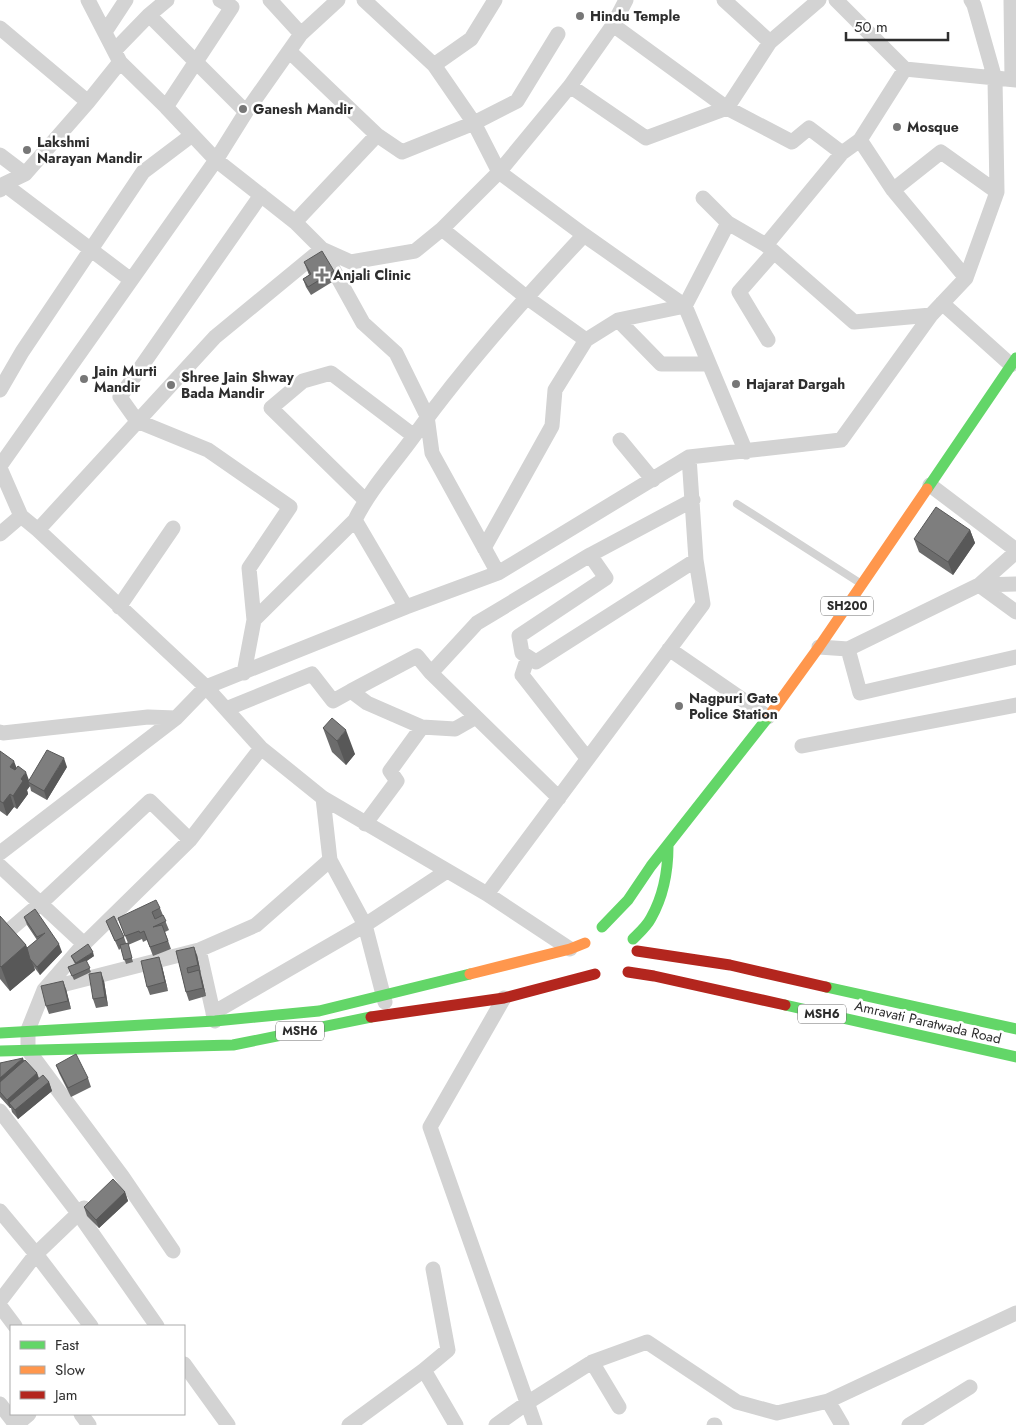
<svg xmlns="http://www.w3.org/2000/svg" width="1016" height="1425" font-family="Jost,sans-serif">
	<style>
		.lines { fill: none; stroke-linecap: round; stroke-linejoin: round }
		.lane { stroke: #d3d3d3; stroke-width: 8 }
		.street { stroke: #d3d3d3; stroke-width: 15 }
		.fast { stroke: #63d668; stroke-width: 11 }
		.slow { stroke: #ff974d; stroke-width: 11 }
		.jam { stroke: #b3261e; stroke-width: 11 }
		.wall { fill: #6c6c6c }
		.shaded-wall { fill: #585858 }
		.building { fill: #7e7e7e; stroke: #585858 }
		.poi-dot { fill: #777; stroke: #fff; stroke-width: 2 }
		.labels { text-anchor: middle; dominant-baseline: central; stroke-width: 5; stroke-linejoin: round; paint-order: stroke }
		.shield { fill: #fff; stroke: #6d6d6d; stroke-width: 1 }
		.shield-label { font-size: 12px; font-weight: bold; fill: #2e2e2e }
		.poi-label { font-size: 14px; font-weight: bold; fill: #2e2e2e; stroke: #fff; text-anchor: start }
		.street-label { font-size: 14px; fill: #2e2e2e; stroke: #fff }
	</style>
	<rect width="100%" height="100%" fill="#fff"/>
	<g class="lines">
		<!-- lane -->
		<path class="lane" d="M737,504L860,583"/>
		<!-- street -->
		<path class="street" d="M88,0L120,62L166,107L216,160L295,222L322,249L351,262L415,251L442,229L499,172L570,86L613,25L626,0
			M270,0L301,34
			M364,0L434,65
			M495,0L471,39L434,65L474,123L499,172L584,235L685,306L746,452
			M724,0L770,42
			M836,0L905,69
			M1011,0L1012,79
			M149,15L246,112
			M613,25L727,108L792,142L809,128L842,153
			M0,28L88,102
			M105,32L126,0
			M115,50L149,15L167,0
			M289,51L377,135L402,152L474,123L517,101L558,34
			M570,86L646,138L727,108L770,42L819,0
			M166,107L232,7L220,0
			M860,140L893,190L966,278
			M0,155L25,174
			M4,184L131,280
			M0,190L4,184L25,174L88,102L120,62
			M893,190L941,152L997,192
			M703,198L728,223L766,245L854,322L931,315
			M295,222L377,135
			M442,229L526,297L586,340
			M766,245L842,153L860,140L905,69L1016,80
			M942,303L1011,365
			M618,320L661,364H709
			M768,340L739,292L774,252
			M0,390L22,352L143,172L192,135
			M620,440L653,480
			M0,466L216,160L246,112L301,34L338,0
			M0,468L21,516L38,530L206,687L261,748L323,798L487,894L570,949
			M930,485L1016,550
			M365,500L271,408L303,381L331,373L414,436
			M355,520L406,607
			M38,530L215,337L322,249L363,323L396,353L427,416L432,453L498,573
			M0,534L21,516
			M484,548L552,426L555,390L586,340L618,320L685,306L728,223
			M590,555L606,578L519,636L522,653L536,662L696,560
			M979,585L1016,612
			M979,585L1016,584
			M119,607L173,528
			M254,620L249,568L290,507L208,450L137,421L120,397L261,195
			M819,647L848,649L979,585L1016,552
			M669,649L768,717
			M848,649L860,693L1016,657
			M528,657L522,675L587,758
			M244,673L254,620L355,520C370,489 394,464 414,436C465,365 524,299 584,235
			M431,673L477,623L590,555L693,500
			M351,691L417,656L431,673L559,798
			M226,709L312,674L333,701L351,691L367,703L422,727L455,729L476,717
			M0,732L3,733L148,717L176,718
			M802,746L1016,705
			M323,798L330,860L365,925L385,1002
			M365,824L397,781L390,771L422,727
			M0,853L176,718L206,687L406,607L498,573L689,457L841,440L931,315L966,278L997,192L995,79L974,5L971,0
			M0,866L84,944
			M487,894L703,604L696,560L689,457
			M0,938L41,903L150,801L190,840
			M199,950L215,1021
			M46,989L199,950L256,925L330,860
			M504,998L430,1127L535,1425
			M213,1013L365,925L447,871
			M0,1111L78,1213L157,1326
			M0,1211L36,1254L91,1326
			M173,1251L122,1176L28,1050V1030L44,990L84,944L190,840L261,748
			M433,1269L448,1350L424,1370L456,1425
			M0,1301L36,1254L84,1208
			M0,1306L15,1326
			M592,1362L619,1407
			M184,1364L228,1425
			M828,1401L842,1425
			M0,1404L16,1425L29,1414
			M81,1414L89,1425
			M349,1425L424,1370
			M496,1425L527,1403L592,1362L647,1342L737,1402L777,1413L828,1401L1016,1313
			M714,1425H715
			M909,1425L970,1387"/>
		<!-- fast -->
		<path class="fast" d="M927,489L1016,358
			M602,927L628,900L651,866L769,716
			M633,939C639,933 647,926 651,918C664,895 668,872 668,846
			M826,987L1016,1029
			M785,1005L1016,1057
			M0,1033L215,1021L319,1011L470,974
			M0,1051L233,1045L371,1017"/>
		<!-- slow -->
		<path class="slow" d="M769,716L819,647L927,489
			M470,974L570,949L585,943"/>
		<!-- jam -->
		<path class="jam" d="M637,951L730,965L826,987
			M628,972L654,976L785,1005
			M371,1017L504,998L595,974"/>
	</g>
	<!-- wall -->
	<path class="wall" d="M304,262L334,271L337,279L311,295L306,287L303,279L309,275Z
		M970,530L975,543L953,575L919,552L914,539Z
		M323,728L355,754L346,765L332,752Z
		M0,751L29,781L67,767L47,800L31,791L30,786L27,790L28,794L17,809L14,807L7,816L0,811Z
		M160,908L169,930L165,932L171,949L153,956L147,940L143,942L142,939L128,945L133,962L126,964L121,948L119,950L106,921L124,937L126,943H128L118,918Z
		M0,916L26,945L27,948L37,940L27,925L24,917L62,952L40,975L34,967L35,970L10,991L0,979Z
		M176,951L197,955L201,974L206,996L189,1001L186,992Z
		M71,956H94L86,961L91,972L74,980L68,967L75,964Z
		M162,966L168,991L150,995L147,987Z
		M104,981L108,1006L96,1008L93,999Z
		M66,989L71,1009L49,1014L46,1006Z
		M24,1061L37,1073L39,1078L49,1082L52,1091L18,1119L12,1112L11,1108H10L0,1097V1063Z
		M56,1065L88,1078L91,1087L71,1097L59,1073Z
		M125,1192L128,1201L99,1228L87,1216L84,1207Z"/>
	<!-- shaded-wall -->
	<path class="shaded-wall" d="M970,530L975,543L953,575L948,562Z
		M346,730L355,754L346,765L337,741Z
		M64,758L67,767L47,800L44,791Z
		M14,761L19,774L10,767Z
		M26,772L30,783L28,782L30,786L27,790L28,794L17,809L13,796L21,779Z
		M10,794L14,807L7,816L3,803Z
		M59,944L62,952L40,975L37,967Z
		M26,945L35,970L10,991L1,967Z
		M194,947L197,955L201,974L198,965Z
		M93,952L94,956L77,968L76,963Z
		M159,957L162,966L168,991L165,982Z
		M199,970L202,979L206,996L203,988Z
		M101,972L104,981L108,1006L105,997Z
		M63,981L66,989L71,1009L68,1001Z
		M23,1058L26,1066L0,1089V1078Z
		M37,1073L40,1082L9,1103L11,1108H10L7,1100Z
		M49,1082L52,1091L18,1119L15,1110Z
		M125,1192L128,1201L99,1228L96,1220Z"/>
	<!-- building -->
	<path class="building" d="M322,251L334,271L308,287L303,279L311,274L304,262Z
		M936,507L970,530L948,562L914,539Z
		M332,718L346,730L337,741L323,728Z
		M47,750L64,758L44,791L28,782Z
		M0,751L14,761L10,767L15,770L18,766L26,772L21,779L23,781L13,796L10,794L3,803L0,801Z
		M156,900L160,908L152,912L155,919L163,915L166,921L153,927L162,925L168,941L150,947L144,931L140,933L139,931L125,936L118,918Z
		M35,909L59,944L37,967L30,959L27,948L45,933L37,937L24,917Z
		M0,916L26,945L1,967L0,966Z
		M114,916L124,937L115,941L106,921Z
		M128,943L132,958L124,960L120,945Z
		M88,944L93,952L76,963L71,956Z
		M194,947L198,965L187,968L188,973L199,970L203,988L186,992L176,951Z
		M159,957L165,982L147,987L141,961Z
		M86,960L90,968L72,976L68,967Z
		M101,972L105,997L93,999L89,974Z
		M63,981L68,1001L46,1006L41,986Z
		M76,1054L88,1078L68,1088L56,1065Z
		M23,1058L0,1078V1063Z
		M25,1060L37,1073L7,1100L0,1092V1082Z
		M43,1075L49,1082L15,1110L9,1103Z
		M113,1179L125,1192L96,1220L84,1207Z"/>
	<!-- markers -->
	<g class="poi-dot">
		<circle cx="580" cy="16" r="5"/>
		<circle cx="243" cy="109" r="5"/>
		<circle cx="897" cy="127" r="5"/>
		<circle cx="27" cy="150" r="5"/>
		<path d="M319.5 267.5h5v5h5v5h-5v5h-5v-5h-5v-5h5z"/>
		<circle cx="84" cy="379" r="5"/>
		<circle cx="736" cy="384" r="5"/>
		<circle cx="171" cy="385" r="5"/>
		<circle cx="679" cy="706" r="5"/>
	</g>
	<g class="labels">
		<!-- shield labels -->
		<g class="shield">
			<rect x="821" y="596.5" width="52" height="19" rx="4"/>
			<rect x="798" y="1004.5" width="48" height="19" rx="4"/>
			<rect x="276" y="1021.5" width="48" height="19" rx="4"/>
		</g>
		<g class="shield-label">
			<text x="847" y="606">SH200</text>
			<text x="822" y="1014">MSH6</text>
			<text x="300" y="1031">MSH6</text>
		</g>
		<!-- poi labels -->
		<g class="poi-label">
			<text x="590" y="16">Hindu Temple</text>
			<text x="253" y="109">Ganesh Mandir</text>
			<text x="907" y="127">Mosque</text>
			<text x="37" y="142">Lakshmi<tspan x="37" dy="16">Narayan Mandir</tspan></text>
			<text x="333" y="275">Anjali Clinic</text>
			<text x="94" y="371">Jain Murti<tspan x="94" dy="16">Mandir</tspan></text>
			<text x="181" y="377">Shree Jain Shway<tspan x="181" dy="16">Bada Mandir</tspan></text>
			<text x="746" y="384">Hajarat Dargah</text>
			<text x="689" y="698">Nagpuri Gate<tspan x="689" dy="16">Police Station</tspan></text>
		</g>
		<!-- street labels -->
		<g class="street-label">
			<text transform="translate(928 1022) rotate(13)">Amravati Paratwada Road</text>
		</g>
	</g>
	<!-- legend -->
	<rect x="10" y="1325" width="175" height="90" fill="#ffffff" stroke="#ababab"/>
	<rect x="20" y="1341" width="25" height="8" fill="#63d668" stroke="#ababab"/>
	<text x="55" y="1350" font-size="15" fill="#2e2e2e">Fast</text>
	<rect x="20" y="1366" width="25" height="8" fill="#ff974d" stroke="#ababab"/>
	<text x="55" y="1375" font-size="15" fill="#2e2e2e">Slow</text>
	<rect x="20" y="1391" width="25" height="8" fill="#b3261e" stroke="#ababab"/>
	<text x="55" y="1400" font-size="15" fill="#2e2e2e">Jam</text>
	<!-- scale -->
	<path d="M846 32v8h102v-8" fill="none" stroke="#2e2e2e" stroke-width="2.5"/>
	<text x="854" y="32" font-size="15" fill="#2e2e2e" stroke="#ffffff" stroke-width="4" paint-order="stroke">50 m</text>
</svg>
